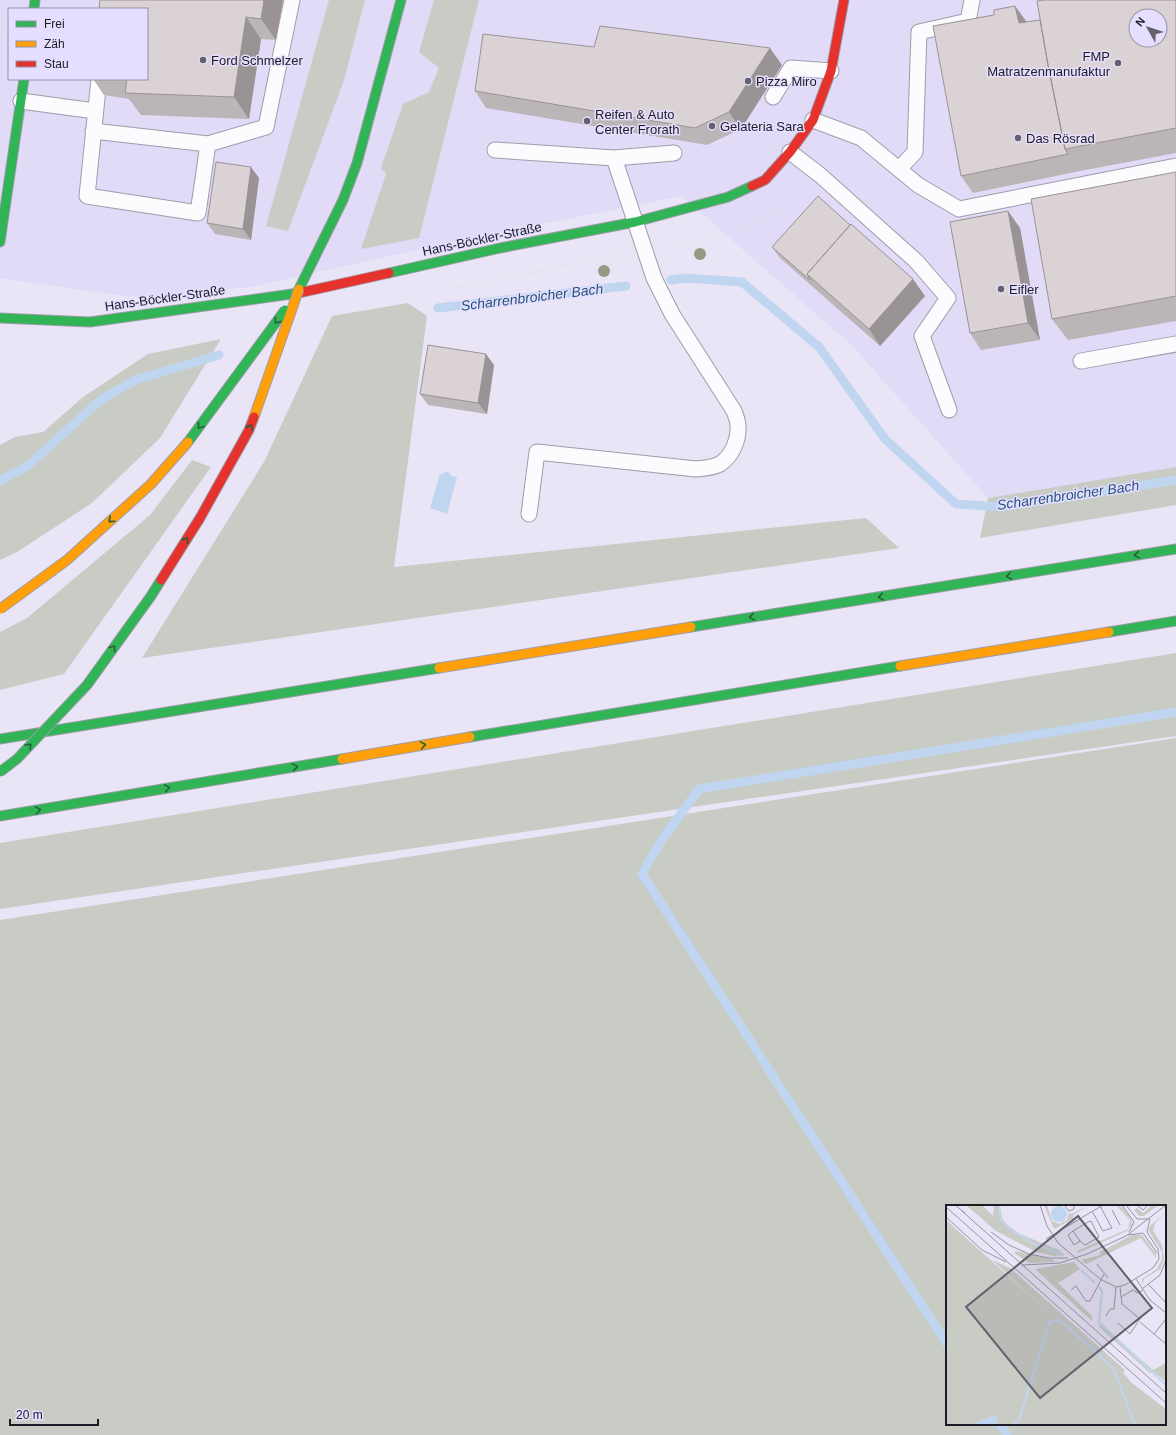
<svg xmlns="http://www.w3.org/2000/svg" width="1176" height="1435" font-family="Arial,sans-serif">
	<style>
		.built { fill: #e1dbf8; fill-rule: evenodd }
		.green { fill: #c9cbc5; fill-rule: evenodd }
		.water { fill: #c0d5ef }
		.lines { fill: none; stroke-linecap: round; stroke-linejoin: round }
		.stream { stroke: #c0d5ef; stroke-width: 9 }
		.lane-casing { stroke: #9f9ca9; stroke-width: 17 }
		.fast-casing { stroke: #9f9ca9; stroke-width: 11 }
		.slow-casing { stroke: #9f9ca9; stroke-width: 11 }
		.jam-casing { stroke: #9f9ca9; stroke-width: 11 }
		.path { stroke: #dfdde3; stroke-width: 2.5; stroke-dasharray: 1 3; stroke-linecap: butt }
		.lane { stroke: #fcfbfe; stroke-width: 15 }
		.fast { stroke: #30b455; stroke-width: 9 }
		.slow { stroke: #ff9f0a; stroke-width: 9 }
		.jam { stroke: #e5322d; stroke-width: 9 }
		.fast-bridge-casing { stroke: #9f9ca9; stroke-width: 11; stroke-linecap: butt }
		.slow-bridge-casing { stroke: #9f9ca9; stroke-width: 11; stroke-linecap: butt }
		.jam-bridge-casing { stroke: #9f9ca9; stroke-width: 11; stroke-linecap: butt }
		.fast-bridge { stroke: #30b455; stroke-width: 9 }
		.slow-bridge { stroke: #ff9f0a; stroke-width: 9 }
		.jam-bridge { stroke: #e5322d; stroke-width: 9 }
		.tree { fill: #959b82 }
		.wall { fill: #bcb5b7 }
		.shaded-wall { fill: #999395 }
		.building { fill: #dbd2d5; stroke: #999395; fill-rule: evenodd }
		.oneway { stroke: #255f3b }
		.poi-dot { fill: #64616e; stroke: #e5defe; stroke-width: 1.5 }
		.labels { text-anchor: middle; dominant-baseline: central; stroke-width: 3; stroke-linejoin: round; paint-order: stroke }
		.poi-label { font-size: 13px; fill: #1c1a25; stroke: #e5defe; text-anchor: start }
		.street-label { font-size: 13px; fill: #1c1a25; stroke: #e5defe }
		.water-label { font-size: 14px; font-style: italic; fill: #24537b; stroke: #e5defe }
		.inset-river { fill: none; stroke: #c0d5ef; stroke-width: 2 }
		.inset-road { fill: none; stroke: #9794a3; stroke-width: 1 }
		.view { fill: #64616e; fill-opacity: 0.15; stroke: #64616e; stroke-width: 2 }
		.inset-edge { fill: none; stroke: #1c1a25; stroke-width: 2 }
	</style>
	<rect width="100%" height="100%" fill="#e9e5f7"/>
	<!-- built -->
	<path class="built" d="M0,0H1176V467L988,498L852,346L682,196L471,238L251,287L129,297L0,278ZM9,9H147V79H9ZM1136,16H1160V40H1136Z"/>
	<!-- green -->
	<path class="green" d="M329,0H365L344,80L288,231L266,226Z
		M434,0H479L419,238L361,249L386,174L381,168L403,104L429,92L439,68L419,52Z
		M408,303L427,316L394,567L866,518L899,548L142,658L264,462L332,316Z
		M221,339L160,438L92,503L17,552L0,560V445L15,437L43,432L83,397L148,354Z
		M192,460L211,467L64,674L0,690V632L27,618L150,515Z
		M1176,467V505L980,538L988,498Z
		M1176,653V736L0,909V843Z
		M1176,738V1435H0V920ZM947,1206H1165V1424H947Z"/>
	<!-- water -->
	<path class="water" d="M445,472H448L452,476L457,477L447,514L430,508L440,474H443Z"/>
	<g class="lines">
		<!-- stream -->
		<path class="stream" d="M671,280L686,278L742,282L819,347L885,439L956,504L1001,507L1176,480
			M438,308L626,286
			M0,481L29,465L99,401L135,380L219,355
			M947,1344L642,874L661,841L699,789L1176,712
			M1000,1424L1007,1435"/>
		<!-- lane casing -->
		<g class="lane-casing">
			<path id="lane" d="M773,97L791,68L831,71
				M21,101L95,111
				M813,120L861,138L918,185L959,209L1176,166
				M93,131L208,144L198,213L87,196L99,79
				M208,144L266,127L292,0
				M495,150L614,158L674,153
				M790,152L820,175L916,261L948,298L922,336L949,410
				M899,169L915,152L919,32L968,21L972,0
				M1081,361L1176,344
				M529,514L537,452L696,469C704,468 713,468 720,464C732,456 739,440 738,426C738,421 736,416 734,411L672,314L654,278L614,158"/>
		</g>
		<!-- fast casing -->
		<g class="fast-casing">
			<path id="fast" d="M34,9L35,0
				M0,242L24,79
				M389,273L500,248L635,222L728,197L752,186
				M299,289L343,200L357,163L401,0
				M0,318L90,322L299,293
				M691,627L1176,549
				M1109,632L1176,621
				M470,737L900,666
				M0,739L439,668
				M0,816L342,759"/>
		</g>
		<!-- slow casing -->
		<g class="slow-casing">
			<path id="slow" d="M900,666L1109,632
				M439,668L691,627
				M342,759L470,737"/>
		</g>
		<!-- jam casing -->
		<g class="jam-casing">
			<path id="jam" d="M752,186L765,180L790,152L813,120L831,71L844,0
				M299,293L389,273"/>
		</g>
		<!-- path -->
		<path class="path" d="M0,47L6,6
			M853,111L860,88L866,35
			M667,248L696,243L738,230L777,212L805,191
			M455,287L494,282L578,262L623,255"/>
		<!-- lane -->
		<use href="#lane" class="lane"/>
		<!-- fast -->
		<use href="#fast" class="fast"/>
		<!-- slow -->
		<use href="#slow" class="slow"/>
		<!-- jam -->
		<use href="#jam" class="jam"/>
		<!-- fast-bridge casing -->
		<g class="fast-bridge-casing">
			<path id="fast-bridge" d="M188,442L285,310
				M0,772L17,759L87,685L151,596L161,580"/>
		</g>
		<!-- slow-bridge casing -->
		<g class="slow-bridge-casing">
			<path id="slow-bridge" d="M254,417L299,289
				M0,609L67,560L151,484L188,442"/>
		</g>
		<!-- jam-bridge casing -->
		<g class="jam-bridge-casing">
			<path id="jam-bridge" d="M161,580L200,518L249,430L254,417"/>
		</g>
		<!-- fast-bridge -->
		<use href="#fast-bridge" class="fast-bridge"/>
		<!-- slow-bridge -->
		<use href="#slow-bridge" class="slow-bridge"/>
		<!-- jam-bridge -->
		<use href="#jam-bridge" class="jam-bridge"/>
	</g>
	<!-- trees -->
	<g class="tree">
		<circle cx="700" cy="254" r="6"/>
		<circle cx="604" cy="271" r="6"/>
	</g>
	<!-- wall -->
	<path class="wall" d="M100,0H283L276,40L261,39L249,119L141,115L129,99L104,95L93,79H147Z
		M1176,0V153L1080,171L973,193L961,176L994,15L1015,6L1027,22Z
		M594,47L782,65L741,129L707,145L486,108L475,91Z
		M1176,172V321L1068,340L1052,319Z
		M259,178L251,240L215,234L207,223Z
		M1008,211L1020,228L1040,340L981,350L970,333Z
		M772,247L925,296L880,346L780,258Z
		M494,365L487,414L428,405L420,394Z"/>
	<!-- shaded-wall -->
	<path class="shaded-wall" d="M264,0H283L276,40L261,19Z
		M1015,6L1027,23H1019Z
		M246,17L261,39L249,119L234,97Z
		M770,48L782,65L741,129L729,112Z
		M251,167L259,178L251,240L243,229Z
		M1008,211L1020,228L1040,340L1028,323Z
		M913,279L925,296L880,346L869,329Z
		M486,354L494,365L487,414L478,403Z"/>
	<!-- building -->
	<path class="building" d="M100,0H264L261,19L246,17L234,97L125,93L127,79H147V9H99Z
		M1044,0H1176V128L1065,149L1048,65L1037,1ZM1136,16H1160V40H1136Z
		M1015,6L1019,23L1040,20L1048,65L1065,149L1068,154L961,176L933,26L994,15V10Z
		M600,26L770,48L729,112L695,128L475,91L483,34L594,47Z
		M216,162L251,167L243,229L207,223Z
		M1176,172V296L1052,319L1031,199Z
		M818,196L850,225L807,274L810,280L772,247Z
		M1008,211L1028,323L970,333L950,222Z
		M851,224L913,279L869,329L807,274Z
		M428,345L486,354L478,403L420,394Z"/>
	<!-- one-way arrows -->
	<defs><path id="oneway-chevron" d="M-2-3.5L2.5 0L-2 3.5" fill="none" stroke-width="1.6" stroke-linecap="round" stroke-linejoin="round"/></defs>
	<g class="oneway">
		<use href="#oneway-chevron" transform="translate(277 321) rotate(126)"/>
		<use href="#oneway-chevron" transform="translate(200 426) rotate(126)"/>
		<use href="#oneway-chevron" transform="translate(250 427) rotate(-68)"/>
		<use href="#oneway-chevron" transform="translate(111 520) rotate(138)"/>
		<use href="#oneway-chevron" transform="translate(186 540) rotate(-58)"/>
		<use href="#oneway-chevron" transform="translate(1137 555) rotate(171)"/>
		<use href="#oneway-chevron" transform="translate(1009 576) rotate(171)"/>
		<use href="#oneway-chevron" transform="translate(881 597) rotate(171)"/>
		<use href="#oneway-chevron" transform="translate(752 617) rotate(171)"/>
		<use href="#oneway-chevron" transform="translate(113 648) rotate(-54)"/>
		<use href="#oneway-chevron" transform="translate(423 745) rotate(-10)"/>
		<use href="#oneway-chevron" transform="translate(29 746) rotate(-47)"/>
		<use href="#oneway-chevron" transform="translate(295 767) rotate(-10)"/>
		<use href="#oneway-chevron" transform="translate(167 788) rotate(-10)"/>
		<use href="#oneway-chevron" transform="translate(38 810) rotate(-10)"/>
	</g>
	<!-- markers -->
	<g class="poi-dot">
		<circle cx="203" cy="60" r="4"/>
		<circle cx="1118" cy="63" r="4"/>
		<circle cx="748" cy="81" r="4"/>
		<circle cx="587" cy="121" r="4"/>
		<circle cx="712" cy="126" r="4"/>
		<circle cx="1018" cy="138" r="4"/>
		<circle cx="1001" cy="289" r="4"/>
	</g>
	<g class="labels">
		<!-- poi labels -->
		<g class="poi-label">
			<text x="1110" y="56" text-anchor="end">FMP<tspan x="1110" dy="15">Matratzenmanufaktur</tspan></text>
			<text x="211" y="60">Ford Schmelzer</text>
			<text x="756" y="81">Pizza Miro</text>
			<text x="595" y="114">Reifen &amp; Auto<tspan x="595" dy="15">Center Frorath</tspan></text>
			<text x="720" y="126">Gelateria Sara</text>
			<text x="1026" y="138">Das Rösrad</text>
			<text x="1009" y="289">Eifler</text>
		</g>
		<!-- street labels -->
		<g class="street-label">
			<text transform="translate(482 239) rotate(-12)">Hans-Böckler-Straße</text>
			<text transform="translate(165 298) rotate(-8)">Hans-Böckler-Straße</text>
		</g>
		<!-- water labels -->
		<g class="water-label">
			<text transform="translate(532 297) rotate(-7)">Scharrenbroicher Bach</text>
			<text transform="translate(1068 495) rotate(-8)">Scharrenbroicher Bach</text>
		</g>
	</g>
	<!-- overview -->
	<g transform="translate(946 1205)">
		<rect width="220" height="220" fill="#e9e5f7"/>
		<path d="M20,0H36L47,11L48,0H54L56,13L61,20L74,29L113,45L119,50L108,51L90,47L50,26ZM98,0H101L106,16L113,19L121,15L123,7L125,9L143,0L127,10V14L108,24ZM170,0L177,3L185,14L186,19L181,26L132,48L131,46L182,24L184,15ZM206,0H212L198,11H193L188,5L191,3L197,8ZM220,7L209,18L207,26L216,40L218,55L214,64L198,74L197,81L196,74L211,64L216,54V47L203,26L204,21ZM0,15L110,114L46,55L64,63L179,165L177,168L186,178L220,204V220H52L50,212L47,211L25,220H0ZM188,29L196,30L210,49V53L195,33L140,59L135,55L154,50V47ZM70,46L108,55V57L83,58L68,48ZM128,57L134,64L112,78L146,111V116L89,64ZM155,120L207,165L220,158V177L207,166L204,168L152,121Z" fill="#c9cbc5"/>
		<path d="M105 9a8 8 0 1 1 16 0a8 8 0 1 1-16 0ZM47,211L50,212L52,220H25Z" fill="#c0d5ef"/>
		<path class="inset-river" d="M53,0L55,15L67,26L86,38L118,50M135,65L149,78M153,81L156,87L153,117L220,180M67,219L73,215L104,116L114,115L167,163L189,220"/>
		<path class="inset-road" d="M9,0L19,8M94,0L101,21L112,38L154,74L170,82L179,80L207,63L213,54L212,44L201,27L204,14H191L180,0M118,0L123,6L128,4V0M176,0L188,17L183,27M191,0L197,5L202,0M0,2L220,198M166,5L174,20M16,6L220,188M146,6L157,26L166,23L154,1M0,12L36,45L60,57M127,26L134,36L128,40L122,30L127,26L142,17L145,16L153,32L139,40L134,36M45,27L63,40L83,49L103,53H122M182,30L197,28L211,48M180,31L220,0M100,34L157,0M151,59L162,73M76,60L114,58L141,49L180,31M190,74L204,95L220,108M202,79L220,98M196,84L214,70L220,55M125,85L130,81L140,96H144L158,69M175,92L187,85L191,88L197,85M160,111L164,104H168L170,82M194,117L208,129L220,114M172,118L184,129L194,114L176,99L174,82M208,129L220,139"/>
		<path class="view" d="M132,11L206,103L94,193L20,102Z"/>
		<rect width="220" height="220" class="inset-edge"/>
	</g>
	<!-- legend -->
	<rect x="8" y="8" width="140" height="72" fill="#e5defe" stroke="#9590a7"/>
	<rect x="16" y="21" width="20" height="6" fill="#30b455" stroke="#9590a7"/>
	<text x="44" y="28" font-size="12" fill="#1c1a25">Frei</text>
	<rect x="16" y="41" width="20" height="6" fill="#ff9f0a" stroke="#9590a7"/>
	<text x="44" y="48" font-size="12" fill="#1c1a25">Zäh</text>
	<rect x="16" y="61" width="20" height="6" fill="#e5322d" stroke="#9590a7"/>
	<text x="44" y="68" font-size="12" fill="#1c1a25">Stau</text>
	<!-- north arrow -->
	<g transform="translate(1148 28) rotate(309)"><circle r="19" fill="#e5defe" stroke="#9590a7"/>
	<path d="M0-3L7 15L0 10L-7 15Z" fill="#64616e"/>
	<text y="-6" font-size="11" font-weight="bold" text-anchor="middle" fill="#1c1a25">N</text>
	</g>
	<!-- scale -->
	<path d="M10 1419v6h88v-6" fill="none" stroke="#1c1a25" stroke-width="2"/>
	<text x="16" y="1419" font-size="12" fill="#1c1a25" stroke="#e5defe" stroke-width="3" paint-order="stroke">20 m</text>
</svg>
